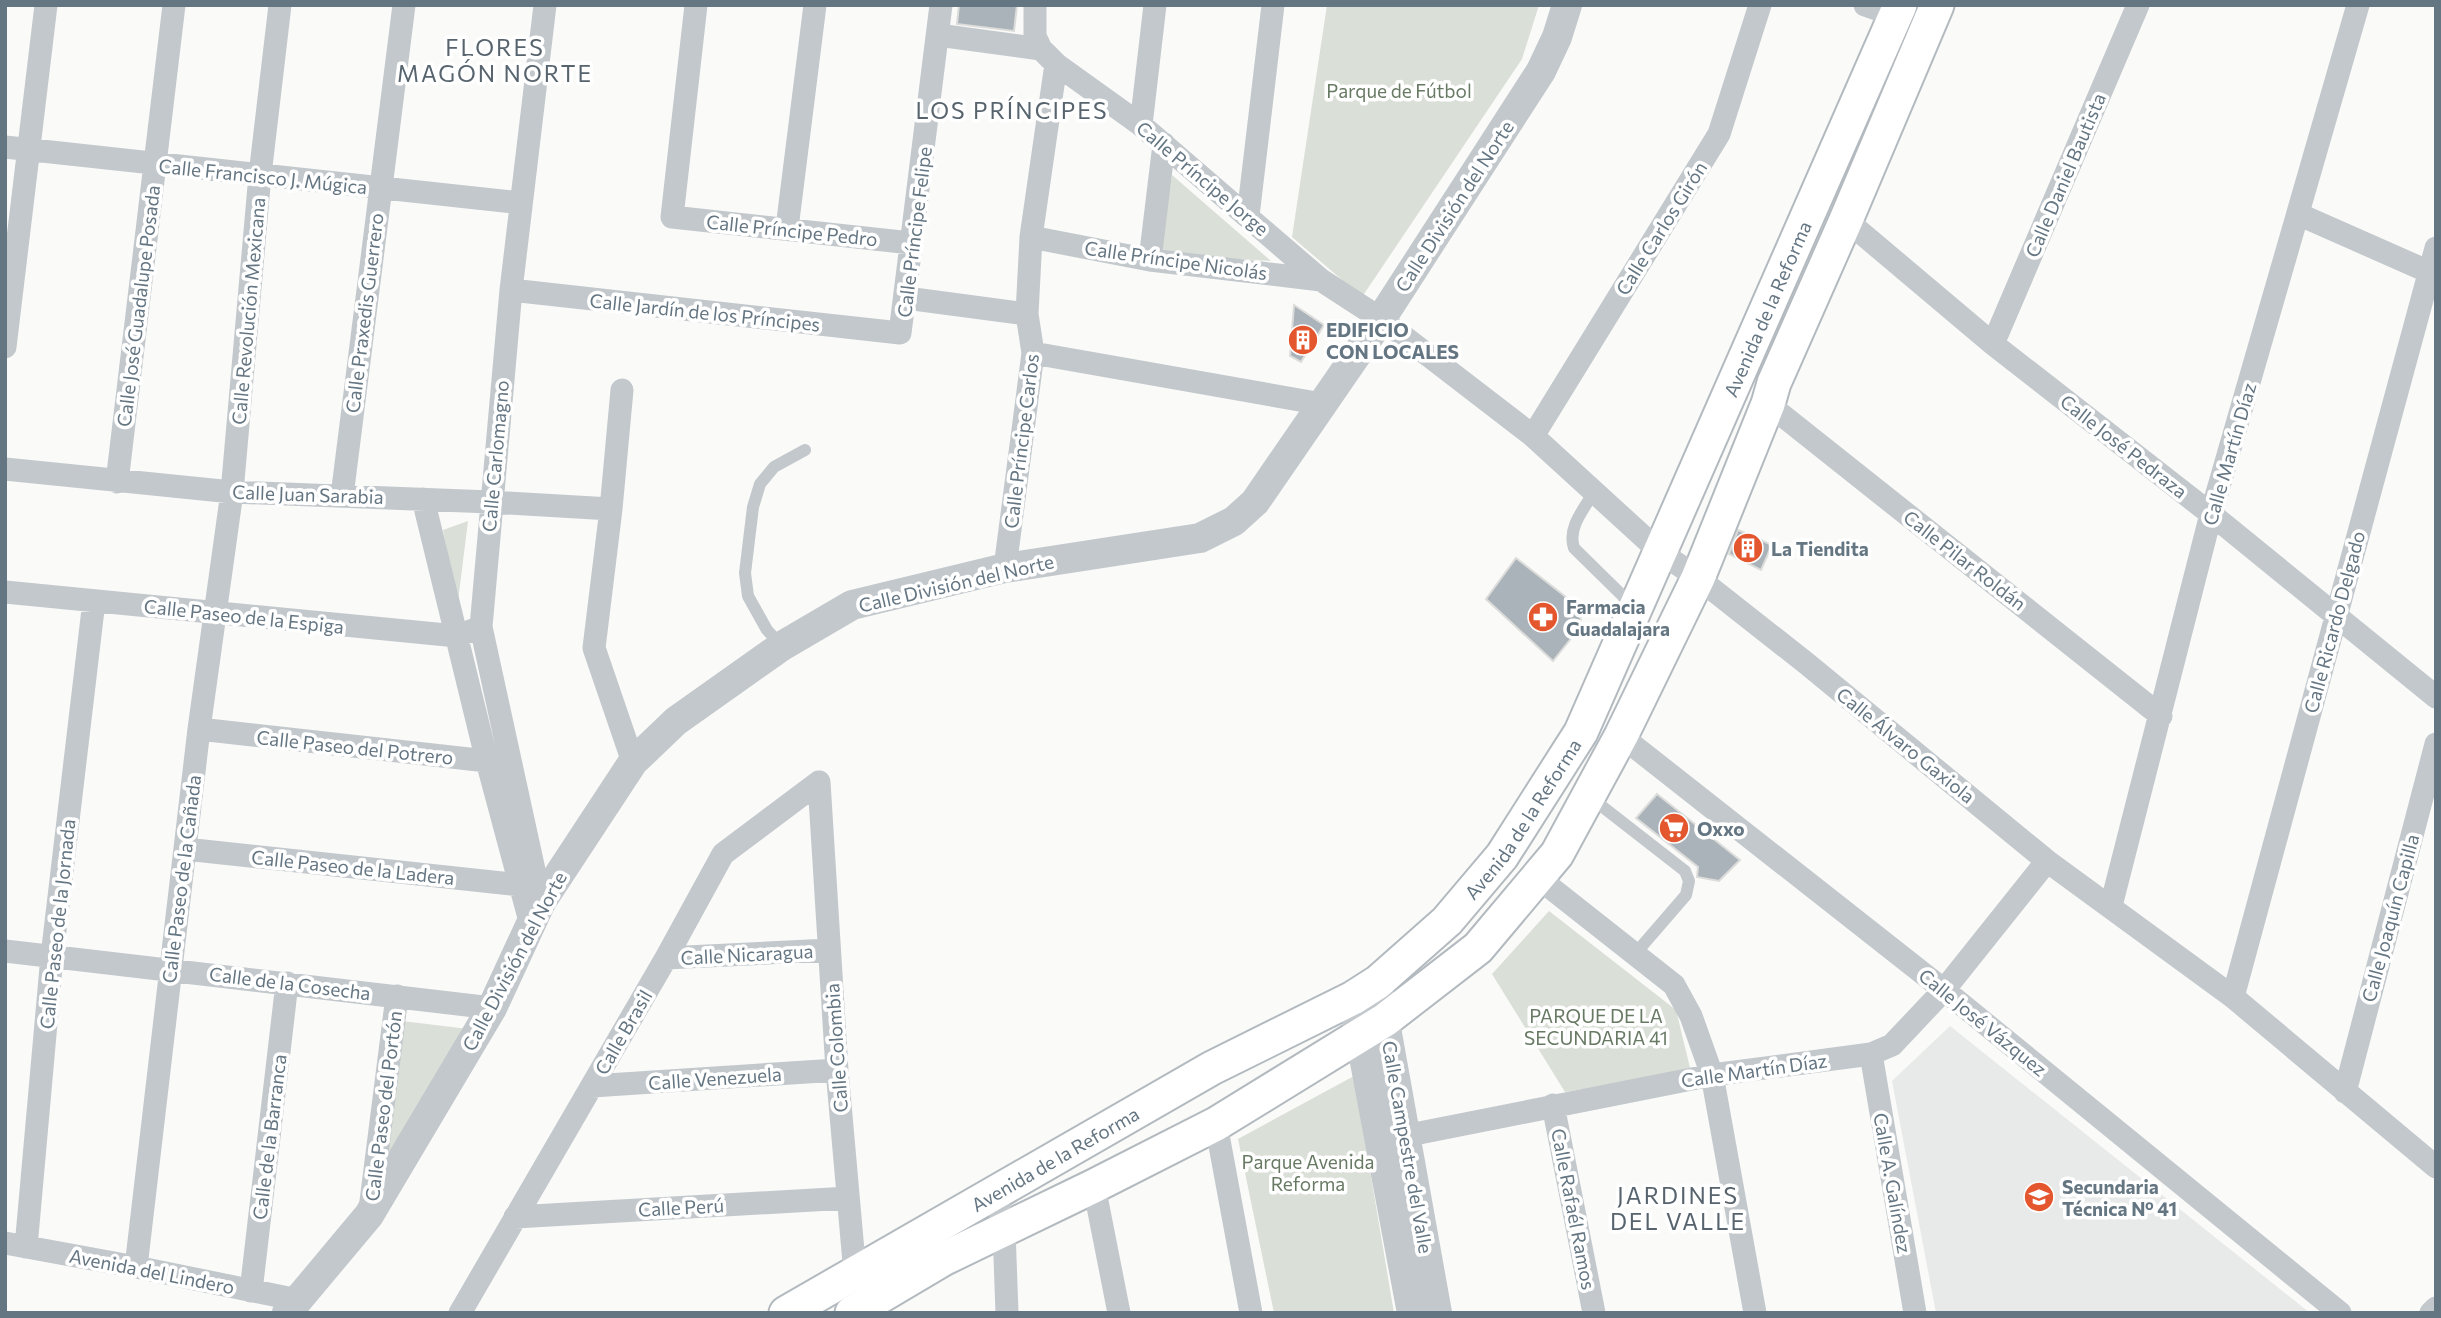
<svg xmlns="http://www.w3.org/2000/svg" width="2441" height="1318" font-family="Commissioner,sans-serif">
	<style>
		.built { fill: #e8e9e9 }
		.green { fill: #dadfd7 }
		.building { fill: #aab3b9; stroke: #dcdcda; stroke-width: 2 }
		.lines { fill: none; stroke-linecap: round; stroke-linejoin: round }
		.secondary-casing { stroke: #b3babf; stroke-width: 37 }
		.service { stroke: #c3c8cc; stroke-width: 12 }
		.minor { stroke: #c3c8cc; stroke-width: 23 }
		.tertiary { stroke: #c3c8cc; stroke-width: 30 }
		.secondary { stroke: #fff; stroke-width: 33 }
		.labels { text-anchor: middle; dominant-baseline: central; stroke-width: 7; stroke-linejoin: round; paint-order: stroke }
		.park-label { font-size: 19px; fill: #687a64; stroke: #fff }
		.street-label { font-size: 19px; fill: #657683; stroke: #fff }
		.poi-label { font-size: 19px; font-weight: bold; fill: #657683; stroke: #fff; text-anchor: start }
		.quarter-label { font-size: 23px; letter-spacing: 2px; fill: #57646e; stroke: #fff }
	</style>
	<rect width="100%" height="100%" fill="#fafaf8"/>
	<!-- built -->
	<path class="built" d="M1950,1026L2310,1313H1936L1892,1081Z"/>
	<!-- green -->
	<path class="green" d="M1327,5H1539L1522,59L1362,297L1292,237Z
		M1172,175L1271,261L1160,254Z
		M468,521L457,609L443,530Z
		M1549,911L1676,1010L1691,1072L1565,1092L1492,974Z
		M402,1021L468,1029L375,1197Z
		M1354,1076L1394,1313H1274L1238,1139Z"/>
	<!-- building -->
	<path class="building" d="M959,5H1017L1014,31L957,24Z
		M1294,305L1324,325L1301,362L1290,356Z
		M1738,530L1772,545L1761,570L1729,554Z
		M1516,558L1580,608L1581,626L1553,661L1486,599Z
		M1657,794L1740,860L1719,881L1697,877L1698,867L1636,818Z"/>
	<g class="lines">
		<!-- secondary casing -->
		<g class="secondary-casing">
			<g id="secondary">
				<path id="s1" d="M786,1313L1212,1068L1353,998L1378,982L1447,921L1502,856L1581,732L1900,5"/>
				<path d="M852,1313L943,1259L1094,1186L1216,1124L1385,1020L1478,948L1557,854L1621,736L1698,578L1768,404L1774,383L1846,220L1937,5"/>
			</g>
		</g>
		<!-- service -->
		<path class="service" d="M1594,492C1584,509 1567,528 1574,548L1634,607
			M782,646L767,630L748,596L745,573L753,507L760,484L774,467L805,450
			M1590,797L1685,871L1689,881L1686,895L1635,954"/>
		<!-- minor -->
		<path class="minor" d="M696,5L672,217L911,243
			M1035,5V36L1041,49
			M1865,5L1896,16
			M938,35L1041,49L1056,64L1141,125L1321,280L1381,319L1533,436L1660,552L1698,578L1806,663L2047,861L2233,997L2436,1167
			M1141,125L1155,5
			M5,147L521,203
			M2298,214L2436,275
			M1248,216L1273,5
			M1846,220L1993,344L2211,514L2436,697
			M787,228L815,5
			M1031,237L1150,260L1321,280
			M1150,260L1164,144
			M511,290L900,333L941,5
			M906,298L1027,314
			M1993,344L2138,5
			M5,347L46,5
			M1033,353L1322,404
			M622,390L611,509L594,648L633,762
			M1768,404L2161,716
			M1533,436L1719,134L1760,5
			M5,469L232,492L491,502L611,509
			M117,482L174,5
			M342,496L404,5
			M423,499L487,761L531,925
			M1005,568L1033,353L1027,314L1031,237L1056,64
			M5,592L457,636L481,627
			M199,729L487,761L499,755
			M1621,736L1944,990L2340,1313
			M819,782L837,1070L856,1285
			M185,849L521,885
			M1537,877L1674,985L1691,1016L1712,1075L1755,1313
			M541,902L481,627L511,290L545,5
			M2111,906L2211,514L2358,5
			M5,951L492,1008
			M666,958L829,950
			M2233,997L2436,248
			M1871,1054L1915,1313
			M592,1086L837,1070
			M2345,1092L2436,744
			M1553,1105L1594,1313
			M1216,1124L1251,1313
			M1389,1139L1712,1075L1871,1054L1892,1045L1944,990L2047,861
			M1094,1186L1119,1313
			M996,1193L1004,1230L1007,1313
			M370,1209L397,996
			M515,1217L848,1198
			M5,1243L136,1267L298,1300
			M26,1247L52,956L94,601
			M136,1267L199,729L232,492L260,175L280,5
			M251,1291L287,983
			M460,1313L666,958L723,854L819,782
			M2431,1313L2436,1308"/>
		<!-- tertiary -->
		<path class="tertiary" d="M1353,998L1412,1313
			M1381,1000L1437,1313
			M287,1313L369,1215L492,1008L541,902L633,762L676,721L782,646L852,605L1005,568L1200,538L1234,521L1255,502L1381,319L1541,71L1557,37L1567,5"/>
		<!-- secondary -->
		<use href="#secondary" class="secondary"/>
	</g>
	<!-- icons -->
	<defs>
		<g id="building-disc" transform="scale(1.575)"><circle r="9.5" fill="#e4572e" stroke="#fff"/><path d="M-4-6H4V6H1V3H-1V6H-4ZM-2.5-4.3h1.7v1.8h-1.7ZM.8-4.3h1.7v1.8H.8ZM-2.5-1h1.7V.8h-1.7ZM.8-1h1.7V.8H.8Z" fill="#fff"/></g>
		<g id="pharmacy-disc" transform="scale(1.575)"><circle r="9.5" fill="#e4572e" stroke="#fff"/><path d="M-2-6h4v4h4v4h-4v4h-4v-4h-4v-4h4Z" fill="#fff"/></g>
		<g id="supermarket-disc" transform="scale(1.575)"><circle r="9.5" fill="#e4572e" stroke="#fff"/><path d="M-6-5.5h2.5l.6 2H6L4.5 2H-2.5L-4.4-4H-6ZM-1.5 3.2a1.3 1.3 0 1 0 .1 0ZM3 3.2a1.3 1.3 0 1 0 .1 0Z" fill="#fff"/></g>
		<g id="school-disc" transform="scale(1.575)"><circle r="9.5" fill="#e4572e" stroke="#fff"/><path d="M0-5L7-2L0 1L-7-2ZM-4 1L0 2.5L4 1V4Q0 6-4 4Z" fill="#fff"/></g>
	</defs>
	<g fill-rule="evenodd">
		<use href="#building-disc" x="1303" y="340"/>
		<use href="#building-disc" x="1748" y="548"/>
		<use href="#pharmacy-disc" x="1543" y="617"/>
		<use href="#supermarket-disc" x="1674" y="828"/>
		<use href="#school-disc" x="2039" y="1197"/>
	</g>
	<g class="labels">
		<!-- park labels -->
		<g class="park-label">
			<text x="1399" y="90">Parque de Fútbol</text>
			<text x="1596" y="1015">PARQUE DE LA<tspan x="1596" dy="22">SECUNDARIA 41</tspan></text>
			<text x="1308" y="1161">Parque Avenida<tspan x="1308" dy="22">Reforma</tspan></text>
		</g>
		<!-- street labels -->
		<g class="street-label">
			<text transform="translate(2065 175) rotate(-67)">Calle Daniel Bautista</text>
			<text transform="translate(263 176) rotate(6)">Calle Francisco J. Múgica</text>
			<text transform="translate(1203 178) rotate(40)">Calle Príncipe Jorge</text>
			<text transform="translate(1454 206) rotate(-57)">Calle División del Norte</text>
			<text transform="translate(1661 228) rotate(-58)">Calle Carlos Girón</text>
			<text transform="translate(792 230) rotate(6)">Calle Príncipe Pedro</text>
			<text transform="translate(914 232) rotate(-83)">Calle Príncipe Felipe</text>
			<text transform="translate(1176 260) rotate(8)">Calle Príncipe Nicolás</text>
			<text transform="translate(138 306) rotate(-83)">Calle José Guadalupe Posada</text>
			<text stroke="none"><textPath href="#s1" startOffset="1465">Avenida de la Reforma</textPath></text>
			<text transform="translate(248 311) rotate(-85)">Calle Revolución Mexicana</text>
			<text transform="translate(705 312) rotate(6)">Calle Jardín de los Príncipes</text>
			<text transform="translate(364 313) rotate(-83)">Calle Praxedis Guerrero</text>
			<text transform="translate(1021 441) rotate(-83)">Calle Príncipe Carlos</text>
			<text transform="translate(2124 446) rotate(38)">Calle José Pedraza</text>
			<text transform="translate(2229 454) rotate(-74)">Calle Martín Díaz</text>
			<text transform="translate(495 456) rotate(-85)">Calle Carlomagno</text>
			<text transform="translate(308 494) rotate(2)">Calle Juan Sarabia</text>
			<text transform="translate(1965 560) rotate(38)">Calle Pilar Roldán</text>
			<text transform="translate(956 583) rotate(-13)">Calle División del Norte</text>
			<text transform="translate(244 616) rotate(6)">Calle Paseo de la Espiga</text>
			<text transform="translate(2334 622) rotate(-75)">Calle Ricardo Delgado</text>
			<text transform="translate(1906 745) rotate(39)">Calle Álvaro Gaxiola</text>
			<text transform="translate(355 747) rotate(6)">Calle Paseo del Potrero</text>
			<text stroke="none"><textPath href="#s1" startOffset="898">Avenida de la Reforma</textPath></text>
			<text transform="translate(353 867) rotate(6)">Calle Paseo de la Ladera</text>
			<text transform="translate(181 879) rotate(-83)">Calle Paseo de la Cañada</text>
			<text transform="translate(2390 918) rotate(-75)">Calle Joaquín Capilla</text>
			<text transform="translate(57 924) rotate(-84)">Calle Paseo de la Jornada</text>
			<text transform="translate(747 954) rotate(-3)">Calle Nicaragua</text>
			<text transform="translate(514 961) rotate(-62)">Calle División del Norte</text>
			<text transform="translate(290 983) rotate(7)">Calle de la Cosecha</text>
			<text transform="translate(1983 1022) rotate(39)">Calle José Vázquez</text>
			<text transform="translate(623 1032) rotate(-60)">Calle Brasil</text>
			<text transform="translate(836 1048) rotate(-94)">Calle Colombia</text>
			<text transform="translate(1754 1070) rotate(-8)">Calle Martín Díaz</text>
			<text transform="translate(715 1078) rotate(-4)">Calle Venezuela</text>
			<text transform="translate(383 1106) rotate(-83)">Calle Paseo del Portón</text>
			<text transform="translate(269 1137) rotate(-83)">Calle de la Barranca</text>
			<text transform="translate(1408 1147) rotate(80)">Calle Campestre del Valle</text>
			<text stroke="none"><textPath href="#s1" startOffset="310">Avenida de la Reforma</textPath></text>
			<text transform="translate(1893 1183) rotate(80)">Calle A. Galíndez</text>
			<text transform="translate(681 1207) rotate(-3)">Calle Perú</text>
			<text transform="translate(1574 1209) rotate(79)">Calle Rafaél Ramos</text>
			<text transform="translate(152 1271) rotate(11)">Avenida del Lindero</text>
		</g>
		<!-- poi labels -->
		<g class="poi-label">
			<text x="1326" y="329">EDIFICIO<tspan x="1326" dy="22">CON LOCALES</tspan></text>
			<text x="1771" y="548">La Tiendita</text>
			<text x="1566" y="606">Farmacia<tspan x="1566" dy="22">Guadalajara</tspan></text>
			<text x="1697" y="828">Oxxo</text>
			<text x="2062" y="1186">Secundaria<tspan x="2062" dy="22">Técnica Nº 41</tspan></text>
		</g>
		<!-- quarter labels -->
		<g class="quarter-label">
			<text x="495" y="47">FLORES<tspan x="495" dy="26">MAGÓN NORTE</tspan></text>
			<text x="1012" y="110">LOS PRÍNCIPES</text>
			<text x="1678" y="1195">JARDINES<tspan x="1678" dy="26">DEL VALLE</tspan></text>
		</g>
	</g>
	<!-- border -->
	<rect width="2441" height="1318" fill="none" stroke="#657683" stroke-width="14"/>
</svg>
